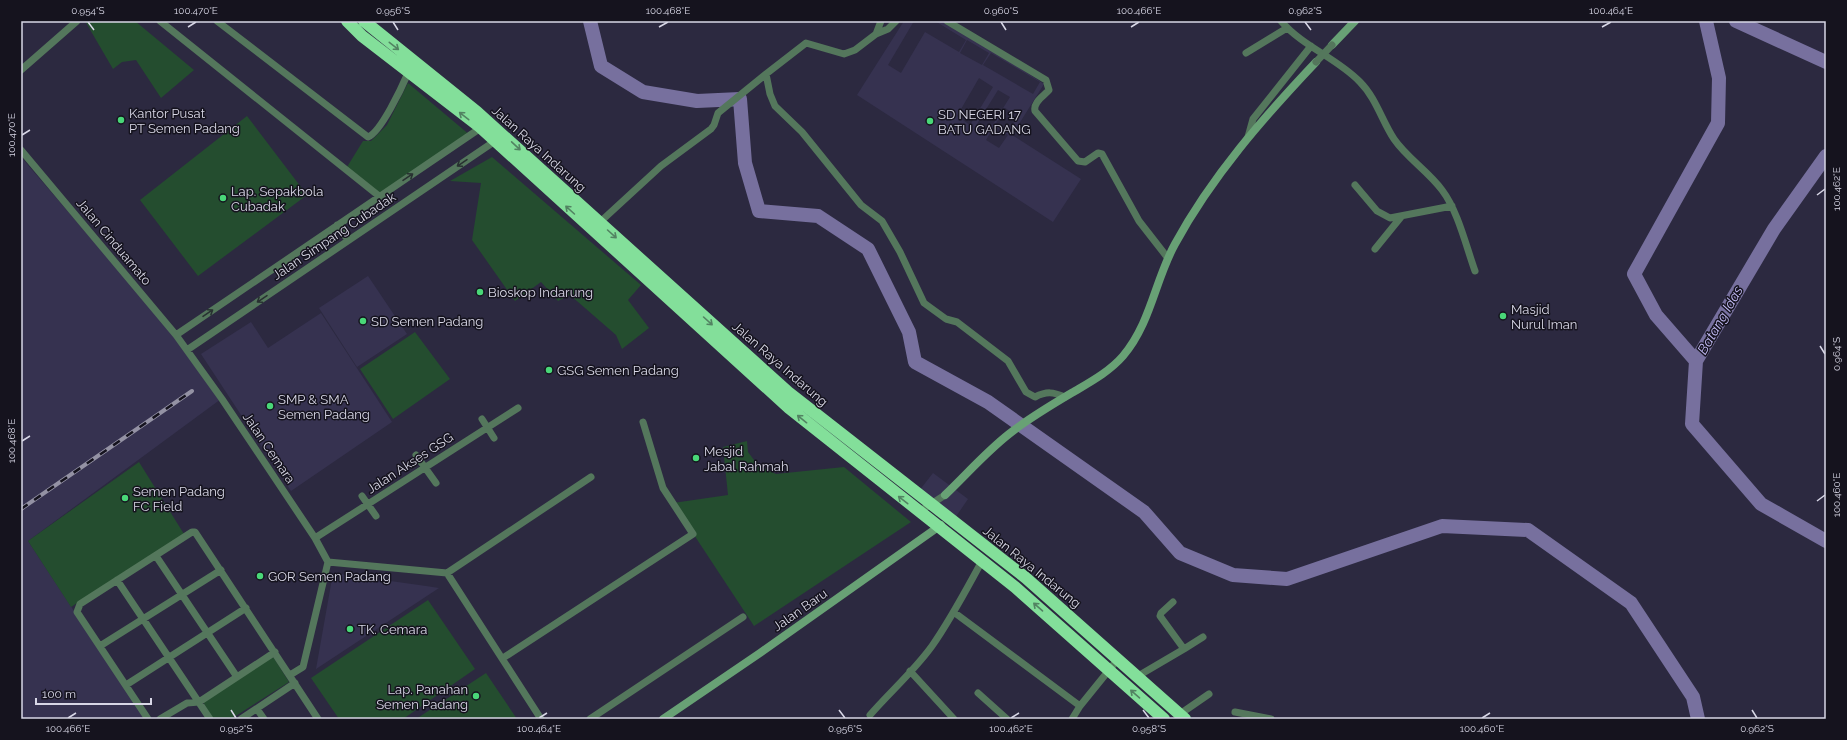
<svg xmlns="http://www.w3.org/2000/svg" width="1847" height="740" font-family="Raleway,sans-serif">
	<style>
		.built { fill: #363250; fill-rule: evenodd }
		.green { fill: #244d2f }
		.lines { fill: none; stroke-linecap: round; stroke-linejoin: round }
		.river { stroke: #77709e; stroke-width: 14 }
		.street { stroke: #54775c; stroke-width: 7 }
		.secondary { stroke: #68a175; stroke-width: 8 }
		.highway { stroke: #83df9a; stroke-width: 12 }
		.rail-casing { stroke: #9492a4; stroke-width: 4 }
		.rail { stroke: #15131e; stroke-width: 2.5; stroke-dasharray: 8; stroke-linecap: butt }
		.street-bridge { stroke: #54775c; stroke-width: 7 }
		.oneway { stroke: #528362 }
		.oneway2 { stroke: #283131 }
		.ticks { fill: none; stroke: #d8d7e6; stroke-width: 1.5 }
		.poi-dot { fill: #49d778; stroke: #15131e; stroke-width: 1.5 }
		.labels { text-anchor: middle; dominant-baseline: central; stroke-width: 3; stroke-linejoin: round; paint-order: stroke }
		.poi-label { font-size: 13px; fill: #d8d7e6; stroke: #15131e; text-anchor: start }
		.street-label { font-size: 13px; fill: #d8d7e6; stroke: #15131e }
		.water-label { font-size: 14px; font-style: italic; fill: #c2baf4; stroke: #15131e }
		.neatline { fill: none; stroke: #d8d7e6; stroke-width: 1.5 }
		.ticks-label { font-size: 10px; text-anchor: middle; fill: #d8d7e6 }
	</style>
	<rect width="100%" height="100%" fill="#2c2940"/>
	<!-- built -->
	<path class="built" d="M904,21H914L888,65L901,73L925,32L959,52L966,40L935,21H947L1044,84L1012,135L1081,179L1053,222L857,95ZM967,40L989,53L982,65L960,53ZM991,53L1040,82L1033,94L983,65ZM979,78L993,87L970,125L957,116ZM998,90L1010,97L987,134L975,127ZM1005,108L1018,116L1007,133L995,125ZM994,126L1008,135L999,148L986,140Z
		M21,157L177,338L221,399L28,541L145,719H21Z
		M368,276L407,334L357,367L319,308Z
		M321,313L392,422L291,491L201,354L251,322L268,348Z
		M933,473L968,499L955,518L919,491Z
		M333,573L426,586L439,588L316,669Z"/>
	<!-- green -->
	<path class="green" d="M85,21H135L194,70L161,98L136,60L122,62L113,69Z
		M408,83L471,136L382,195L347,167L363,141H371L387,125Z
		M247,116L307,195L198,276L140,200Z
		M492,157L641,285L628,300L649,328L622,349L616,335L570,295L558,301L541,282L515,301L472,240L481,183L450,181Z
		M415,332L450,379L393,419L360,369Z
		M747,441L748,452L757,464L776,474L844,467L911,522L754,626L673,503L728,495L723,447Z
		M139,462L184,534L71,607L28,541Z
		M428,600L475,669L403,719H339L311,678Z
		M271,657L274,658L289,682L231,719H213L203,702Z
		M486,673L517,719H416Z"/>
	<g class="lines">
		<!-- river -->
		<path class="river" d="M590,21L601,66L643,92L697,101L740,99L745,163L759,211L818,216L868,249L909,332L915,362L988,402L1144,512L1180,553L1233,575L1287,579L1442,526L1528,530L1631,603L1693,697L1698,719
			M1736,21L1826,62
			M1826,156L1774,229L1696,361L1692,424L1761,504L1826,541
			M1696,361L1656,315L1634,274L1718,123L1719,78L1706,21"/>
		<!-- street -->
		<path class="street" d="M160,21L379,196
			M217,21L368,137C381,132 402,87 408,73
			M947,21L1046,80L1049,90C1044,96 1033,102 1035,111L1078,161L1085,162L1098,153L1102,154L1139,221L1167,257
			M1281,21C1303,47 1337,58 1360,82C1376,98 1382,121 1394,139C1407,158 1428,171 1442,190C1458,211 1466,246 1475,271
			M876,34L881,21
			M1246,53L1287,28
			M21,70L77,21
			M766,74L806,43L844,54L855,50L876,34L888,29L896,21
			M1248,137L1253,119L1311,46
			M21,150L176,335L222,399L315,538L328,562
			M1355,185L1377,211L1390,218L1452,206
			M599,223L661,166L711,129L714,125L718,113L766,74L770,94L775,106L802,132L861,205L882,221L900,252L924,303L946,319L957,322L1008,361L1026,392L1035,397C1047,391 1053,392 1065,397
			M337,225L348,240
			M1375,249L1401,217
			M176,335L482,127
			M187,350L498,139
			M482,419L494,438
			M416,455L436,483
			M362,496L376,516
			M919,512L945,495
			M315,538L518,408
			M156,556L237,677
			M328,562L447,573L591,477
			M447,573L541,719
			M117,580L210,719
			M955,613L1080,706
			M100,646L221,570
			M1184,649L1203,637
			M503,658L693,534L663,488L643,422
			M910,671L954,719
			M290,675L303,667L328,562
			M1138,676L1184,649L1160,616L1161,613L1173,602
			M126,685L246,608
			M978,693L1007,719
			M257,709L264,719
			M1235,712L1271,719
			M1180,714L1209,694
			M870,715C890,692 914,671 932,646C951,619 966,590 982,561
			M148,719L77,612L80,604L192,532H195L318,719
			M160,719L187,703L199,702L275,652
			M241,719L295,683
			M590,719L743,617
			M1072,719L1080,706L1118,659"/>
		<!-- secondary -->
		<path class="secondary" d="M1332,45L1355,21
			M945,495C966,475 986,452 1009,434C1029,418 1053,404 1075,391C1092,381 1110,371 1123,356C1151,323 1155,280 1175,244C1212,176 1263,118 1316,62
			M663,719L760,653L941,525"/>
		<!-- highway -->
		<path class="highway" d="M347,21L362,36L480,127L789,408L1015,587L1164,719
			M364,21L477,112L788,392L1026,578L1185,719"/>
		<!-- rail casing -->
		<g class="rail-casing">
			<path id="rail" d="M21,509L192,391"/>
		</g>
		<!-- rail -->
		<use href="#rail" class="rail"/>
		<!-- street-bridge -->
		<path class="street-bridge" d="M1316,62L1332,45"/>
	</g>
	<!-- one-way arrows -->
	<defs><path id="oneway-shaft" d="M-6 0H5M1.5-3L5.5 0L1.5 3" fill="none" stroke-width="1.6" stroke-linecap="round" stroke-linejoin="round"/></defs>
	<g class="oneway">
		<use href="#oneway-shaft" transform="translate(394 46) rotate(38)"/>
		<use href="#oneway-shaft" transform="translate(464 116) rotate(-142)"/>
		<use href="#oneway-shaft" transform="translate(516 146) rotate(43)"/>
		<use href="#oneway-shaft" transform="translate(570 210) rotate(-138)"/>
		<use href="#oneway-shaft" transform="translate(612 234) rotate(42)"/>
		<use href="#oneway-shaft" transform="translate(708 321) rotate(42)"/>
		<use href="#oneway-shaft" transform="translate(802 419) rotate(-141)"/>
		<use href="#oneway-shaft" transform="translate(903 500) rotate(-142)"/>
		<use href="#oneway-shaft" transform="translate(1038 607) rotate(-139)"/>
		<use href="#oneway-shaft" transform="translate(1135 694) rotate(-139)"/>
	</g>
	<g class="oneway2">
		<use href="#oneway-shaft" transform="translate(462 163) rotate(146)"/>
		<use href="#oneway-shaft" transform="translate(408 177) rotate(-34)"/>
		<use href="#oneway-shaft" transform="translate(262 299) rotate(146)"/>
		<use href="#oneway-shaft" transform="translate(208 313) rotate(-34)"/>
	</g>
	<!-- ticks -->
	<path class="ticks" d="M88,22L94,30M393,22L398,30M1001,22L1006,30M1305,22L1311,30M188,27L196,22M659,27L668,22M1131,27L1139,22M1602,27L1611,22M22,135L30,130M1817,195L1825,189M1820,346L1825,354M22,441L30,436M1817,501L1825,495M231,710L236,718M839,710L845,718M1143,710L1149,718M1752,710L1757,718M68,718L76,713M539,718L547,713M1011,718L1019,713M1482,718L1490,713"/>
	<!-- markers -->
	<g class="poi-dot">
		<circle cx="121" cy="120" r="4"/>
		<circle cx="930" cy="121" r="4"/>
		<circle cx="223" cy="198" r="4"/>
		<circle cx="480" cy="292" r="4"/>
		<circle cx="1503" cy="316" r="4"/>
		<circle cx="363" cy="321" r="4"/>
		<circle cx="549" cy="370" r="4"/>
		<circle cx="270" cy="406" r="4"/>
		<circle cx="696" cy="458" r="4"/>
		<circle cx="125" cy="498" r="4"/>
		<circle cx="260" cy="576" r="4"/>
		<circle cx="350" cy="629" r="4"/>
		<circle cx="476" cy="696" r="4"/>
	</g>
	<g class="labels">
		<!-- poi labels -->
		<g class="poi-label">
			<text x="129" y="113">Kantor Pusat<tspan x="129" dy="15">PT Semen Padang</tspan></text>
			<text x="938" y="114">SD NEGERI 17<tspan x="938" dy="15">BATU GADANG</tspan></text>
			<text x="231" y="191">Lap. Sepakbola<tspan x="231" dy="15">Cubadak</tspan></text>
			<text x="488" y="292">Bioskop Indarung</text>
			<text x="1511" y="309">Masjid<tspan x="1511" dy="15">Nurul Iman</tspan></text>
			<text x="371" y="321">SD Semen Padang</text>
			<text x="557" y="370">GSG Semen Padang</text>
			<text x="278" y="399">SMP &amp; SMA<tspan x="278" dy="15">Semen Padang</tspan></text>
			<text x="704" y="451">Mesjid<tspan x="704" dy="15">Jabal Rahmah</tspan></text>
			<text x="133" y="491">Semen Padang<tspan x="133" dy="15">FC Field</tspan></text>
			<text x="268" y="576">GOR Semen Padang</text>
			<text x="358" y="629">TK. Cemara</text>
			<text x="468" y="689" text-anchor="end">Lap. Panahan<tspan x="468" dy="15">Semen Padang</tspan></text>
		</g>
		<!-- street labels -->
		<g class="street-label">
			<text transform="translate(539 149) rotate(42)">Jalan Raya Indarung</text>
			<text transform="translate(334 236) rotate(-34)">Jalan Simpang Cubadak</text>
			<text transform="translate(114 242) rotate(50)">Jalan Cinduamato</text>
			<text transform="translate(780 364) rotate(41)">Jalan Raya Indarung</text>
			<text transform="translate(269 448) rotate(56)">Jalan Cemara</text>
			<text transform="translate(410 463) rotate(-33)">Jalan Akses GSG</text>
			<text transform="translate(1032 567) rotate(39)">Jalan Raya Indarung</text>
			<text transform="translate(800 610) rotate(-35)">Jalan Baru</text>
		</g>
		<!-- water labels -->
		<g class="water-label">
			<text transform="translate(1720 320) rotate(-60)">Batang Idas</text>
		</g>
	</g>
	<!-- border -->
	<rect width="1847" height="740" fill="none" stroke="#15131e" stroke-width="44"/>
	<!-- scale -->
	<path d="M36 698v6h115v-6" fill="none" stroke="#d8d7e6" stroke-width="2"/>
	<text x="42" y="698" font-size="12" fill="#d8d7e6" stroke="#15131e" stroke-width="3" paint-order="stroke">100 m</text>
	<rect x="22" y="22" width="1803" height="696" class="neatline"/>
	<g class="ticks-label">
		<text x="88" y="14">0.954°S</text>
		<text x="196" y="14">100.470°E</text>
		<text x="393" y="14">0.956°S</text>
		<text x="668" y="14">100.468°E</text>
		<text x="1001" y="14">0.960°S</text>
		<text x="1139" y="14">100.466°E</text>
		<text x="1305" y="14">0.962°S</text>
		<text x="1611" y="14">100.464°E</text>
		<text transform="translate(11 135) rotate(-90)" y="4">100.470°E</text>
		<text transform="translate(1836 189) rotate(-90)" y="4">100.462°E</text>
		<text transform="translate(1836 354) rotate(-90)" y="4">0.964°S</text>
		<text transform="translate(11 441) rotate(-90)" y="4">100.468°E</text>
		<text transform="translate(1836 495) rotate(-90)" y="4">100.460°E</text>
		<text x="68" y="732">100.466°E</text>
		<text x="236" y="732">0.952°S</text>
		<text x="539" y="732">100.464°E</text>
		<text x="845" y="732">0.956°S</text>
		<text x="1011" y="732">100.462°E</text>
		<text x="1149" y="732">0.958°S</text>
		<text x="1482" y="732">100.460°E</text>
		<text x="1757" y="732">0.962°S</text>
	</g>
</svg>
